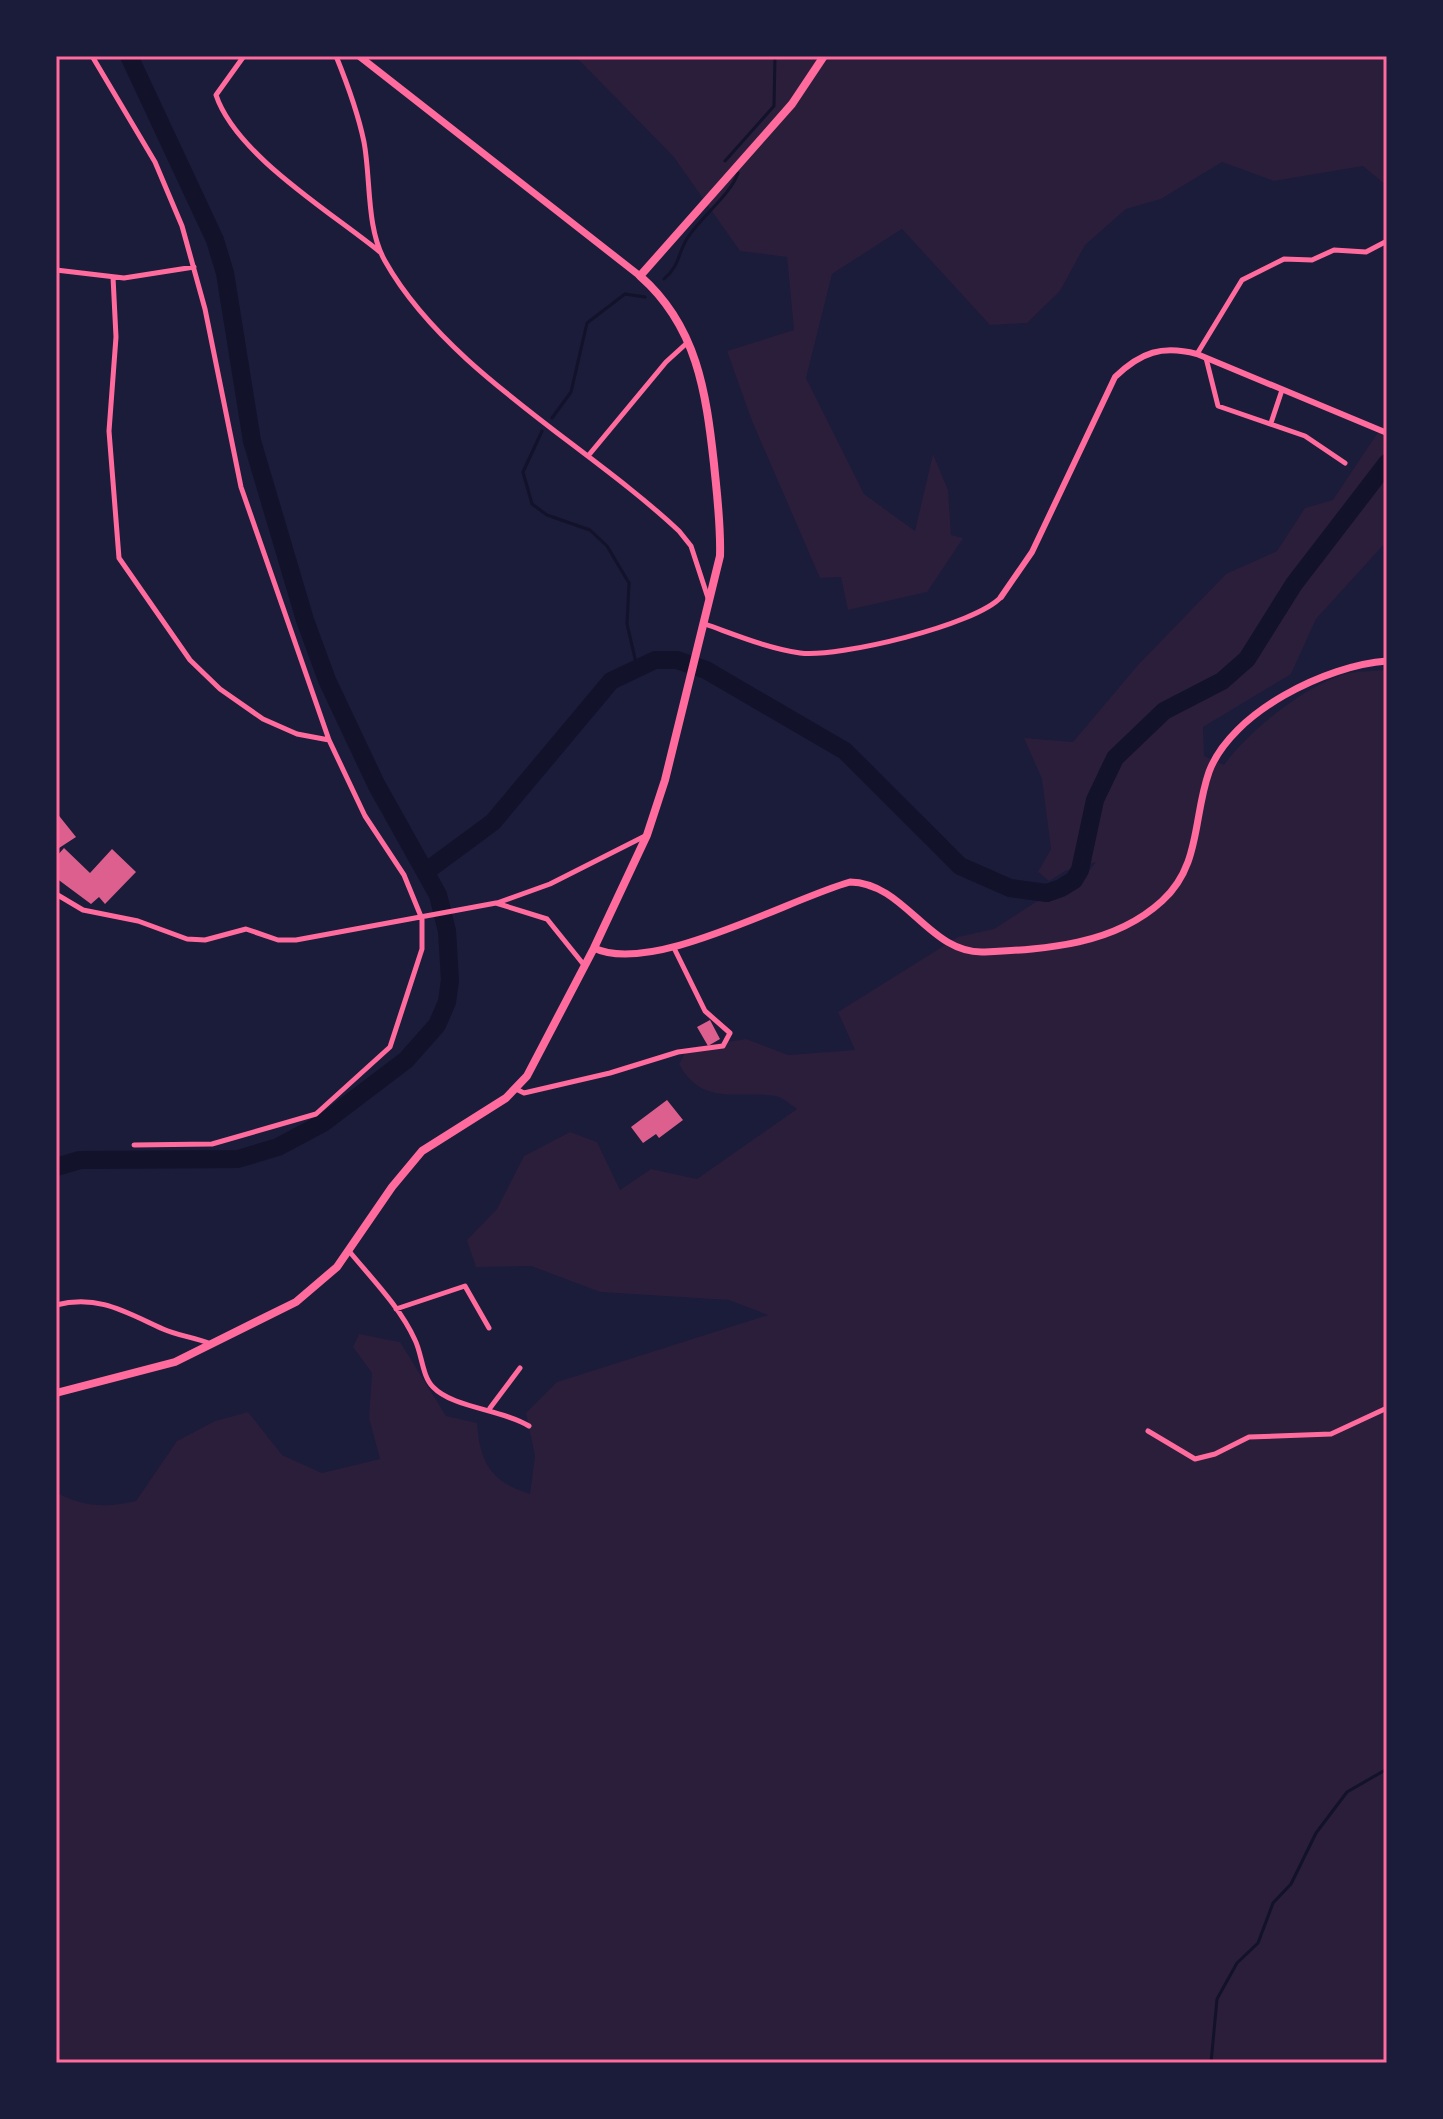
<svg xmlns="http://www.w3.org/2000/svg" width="1443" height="2119" font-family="'Public Sans',sans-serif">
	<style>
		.green { fill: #2a1e3b }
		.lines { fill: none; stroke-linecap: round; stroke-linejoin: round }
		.stream { stroke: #12122b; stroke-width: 3 }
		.river { stroke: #12122b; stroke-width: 18 }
		.building { fill: #dd5f8e }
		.minor { stroke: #ff6b9d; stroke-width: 5 }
		.tertiary { stroke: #ff6b9d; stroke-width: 6 }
		.secondary { stroke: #ff6b9d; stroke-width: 7 }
		.primary { stroke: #ff6b9d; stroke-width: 8 }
		.neatline { fill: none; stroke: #ff6b9d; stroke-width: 3 }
	</style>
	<rect width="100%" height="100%" fill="#1b1b3a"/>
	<!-- green -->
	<path class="green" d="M575,56H1387V186L1363,166L1274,181L1222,162L1161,199L1126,209L1085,245L1060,291L1027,323L990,325L902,229L832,274L806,378L864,494L915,531L933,454L948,490L951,535L963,538L927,592L848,610L841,577L820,578L752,421L727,351L794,330L787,257L740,251L673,156Z
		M1387,419V541L1316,619L1291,674L1203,727L1204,756L1224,765C1248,731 1308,683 1349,673C1361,671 1375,671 1387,670V2063H56V1492C81,1507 108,1508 136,1501L177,1441L215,1421L248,1412L282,1455L322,1473L380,1459L369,1418L372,1373L353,1347L359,1334L400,1342L446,1416L477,1423C480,1463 491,1482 530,1494L535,1456L526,1413L557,1382L768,1315L729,1300L600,1292L531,1266L476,1267L467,1240L497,1209L524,1156L570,1132L597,1142L620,1190L651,1169L697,1179L797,1109C791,1105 783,1097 775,1096C738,1090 702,1107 679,1064L688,1048L746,1039L788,1055L855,1050L838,1012L958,937L994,929L1036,902L1076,887L1096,862L1065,871L1049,881L1038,872L1051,849L1042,779L1024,738L1073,742L1138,665L1226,574L1277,551L1305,508L1333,500Z"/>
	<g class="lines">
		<!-- stream -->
		<path class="stream" d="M725,161L774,106L775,56
			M664,279C681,264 677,254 688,237C702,216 731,194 738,173
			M552,418L571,392L587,323L625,294L645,297
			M542,431L523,472L532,504L547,515L590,530L607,546L629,583L627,624L637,667
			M1211,2063L1217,1999L1237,1963L1258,1943L1273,1903L1291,1884L1316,1833L1347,1792L1387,1769"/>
		<!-- river -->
		<path class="river" d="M428,870L493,822L611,681L655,660H677L706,670L845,751L960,866L1010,888L1047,893L1061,888L1074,880L1080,870L1095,800L1115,758L1164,711L1222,681L1247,659L1294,584L1387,463
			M56,1167L80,1160L238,1159L278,1147L323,1123L406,1060L437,1025L447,1002L450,980L447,931L438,895L376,784L327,680L305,620L252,441L225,273L215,240L129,56"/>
	</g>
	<!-- building -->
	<path class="building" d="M56,812L76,837L56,850Z
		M64,848L90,873L112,849L136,872L105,904L99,897L91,904L56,878V857Z
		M710,1020L720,1039L708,1046L697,1027Z
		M667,1100L683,1120L659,1138L656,1134L643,1143L631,1127Z"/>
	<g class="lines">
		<!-- minor -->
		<path class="minor" d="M92,56L155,162L182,226L205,309L241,487L329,740L297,734L263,719L220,689L190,660L119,558L109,431L116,337L113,277
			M244,56L216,95C236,155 331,212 380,252
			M336,56C347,83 358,113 364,142C371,179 366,228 385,261C446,370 589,446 679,531L691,546L708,598
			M56,270L124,278L194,267
			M1197,354L1242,280L1284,259L1312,260L1334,250L1366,252L1387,241
			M1206,358L1218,406L1305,436L1345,463
			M1271,423L1282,390
			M588,456L666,362L688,342
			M705,624C736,635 767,648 800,653C838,658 976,625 1001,597
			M56,894L83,910L138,921L187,939L205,940L246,929L278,940H296L496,903L547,919L584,965
			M497,903L550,884L647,835
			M516,1089L524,1093L610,1073L678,1052L723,1046L730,1033L705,1011L674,948
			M134,1145L212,1144L316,1114L390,1047L422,949V919L404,875L365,816L329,740
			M349,1251C372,1279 400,1307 415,1340C422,1354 422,1376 433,1387C453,1408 501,1409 529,1426
			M56,1305C99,1294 127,1313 163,1329C178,1336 195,1337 211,1344
			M396,1309L465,1286L489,1328
			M490,1408L520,1368
			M1148,1431L1195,1459L1215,1454L1249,1437L1331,1434L1387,1408"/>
		<!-- tertiary -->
		<path class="tertiary" d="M1001,597L1032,552L1115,377C1141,352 1162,345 1197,354L1387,433"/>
		<!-- secondary -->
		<path class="secondary" d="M359,56L640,276
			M594,948C651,976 789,899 850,882C906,883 929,955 985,952C1047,949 1114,945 1162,901C1201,866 1193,817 1209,772C1231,712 1327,665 1387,661"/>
		<!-- primary -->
		<path class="primary" d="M56,1393L175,1362L296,1302L337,1267L392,1187L422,1151L506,1098L527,1076L594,948L647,835L665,780L720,556C721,525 717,495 714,464C706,392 697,326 640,276L792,104L824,56"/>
	</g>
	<!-- border -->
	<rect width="1443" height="2119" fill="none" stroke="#1b1b3a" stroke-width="116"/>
	<rect x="58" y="58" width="1327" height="2003" class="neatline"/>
</svg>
